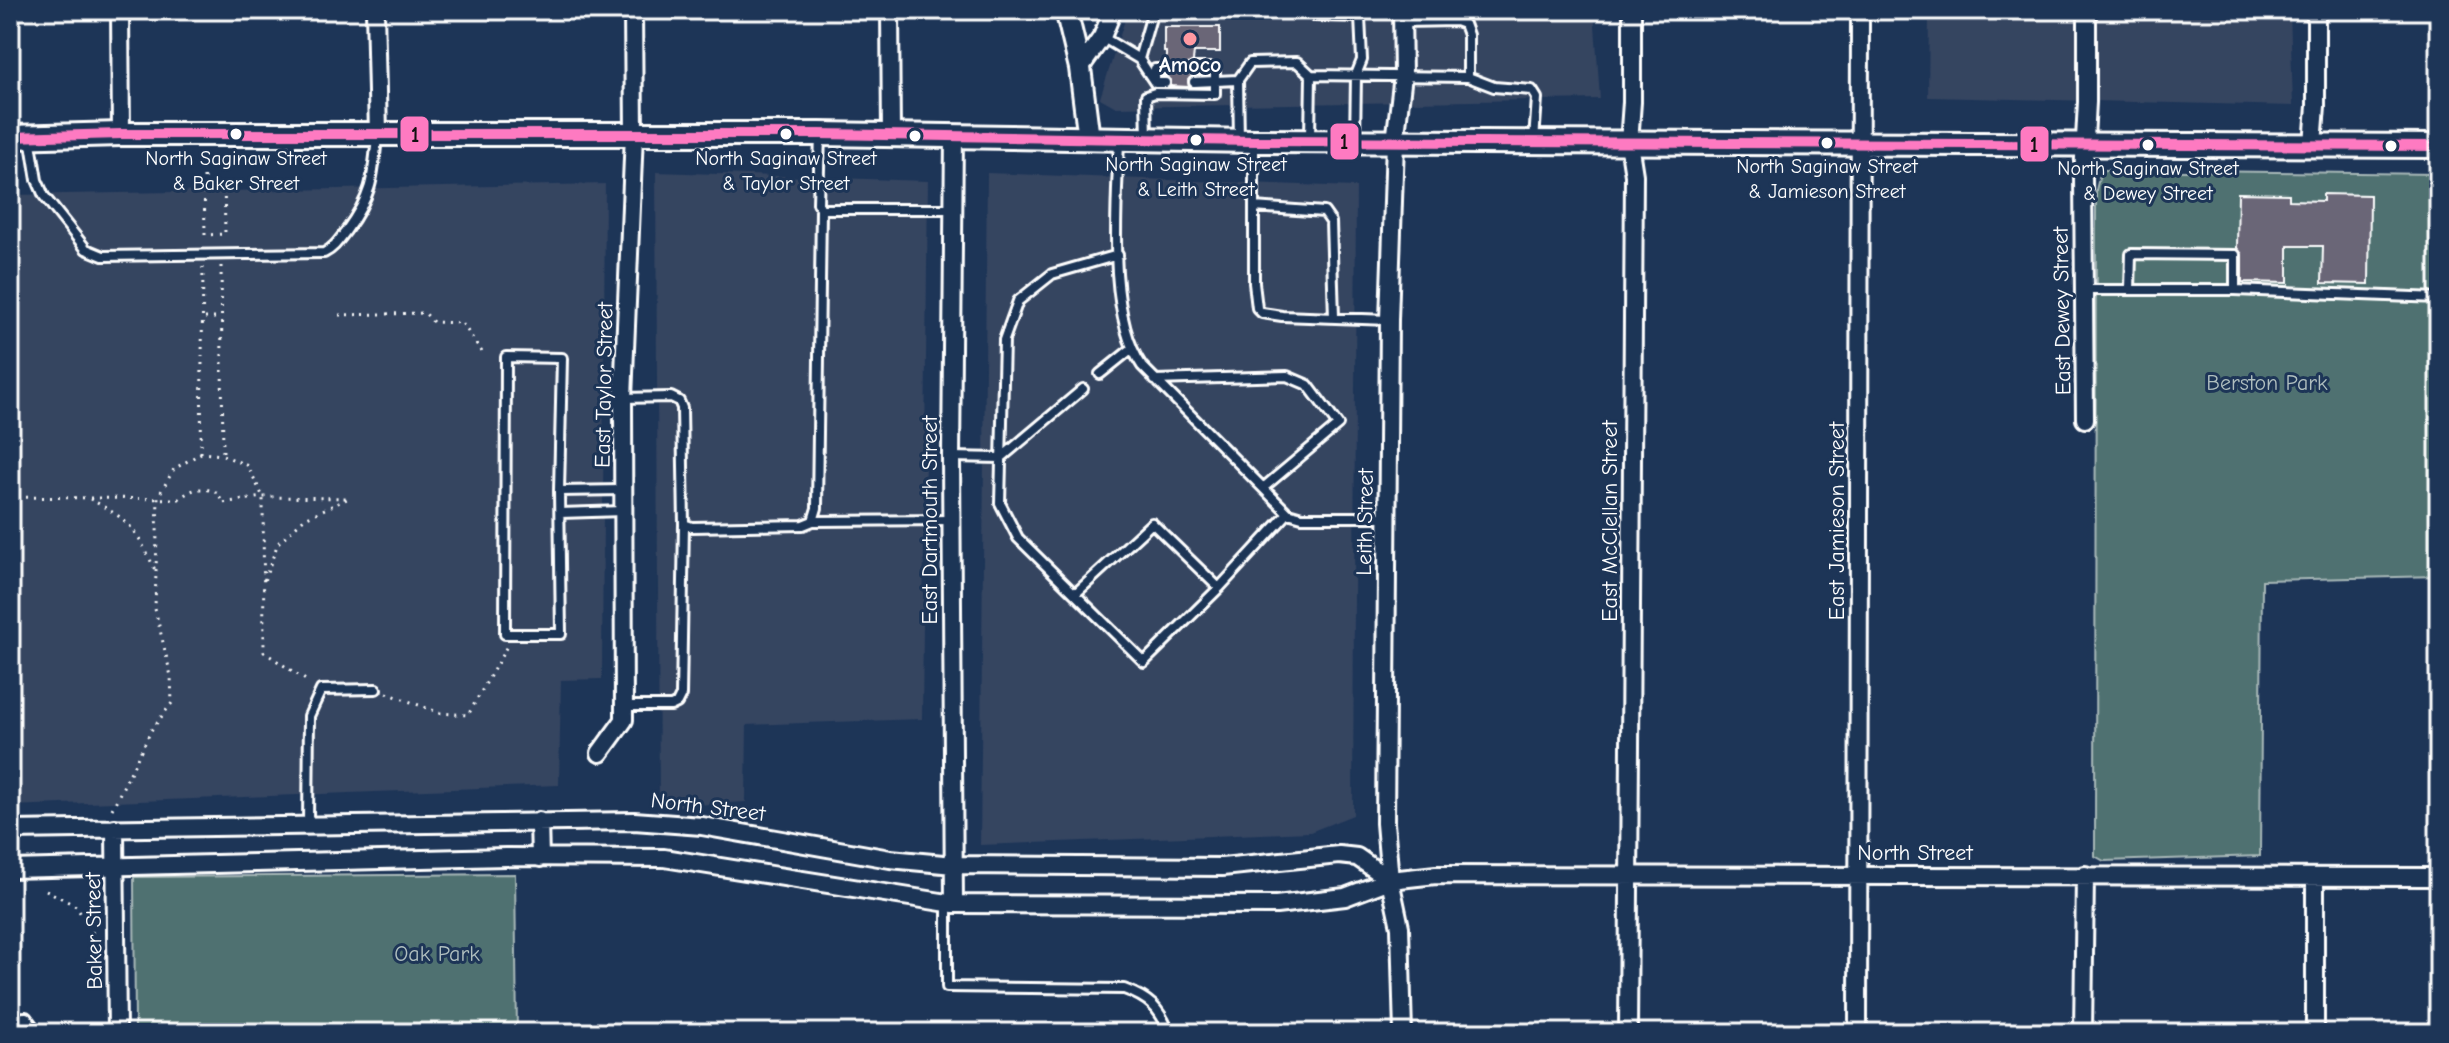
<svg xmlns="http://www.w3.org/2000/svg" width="2449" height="1043" font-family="'Comic Neue',sans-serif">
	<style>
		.built { fill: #344461 }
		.green { fill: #507171; stroke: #a8b8b8; stroke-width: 2 }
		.building { fill: #6b6677; stroke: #fff; stroke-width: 2 }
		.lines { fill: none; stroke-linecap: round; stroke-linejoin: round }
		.service-casing { stroke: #fff; stroke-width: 14 }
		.minor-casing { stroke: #fff; stroke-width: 22 }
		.tertiary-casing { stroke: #fff; stroke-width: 26 }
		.secondary-casing { stroke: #fff; stroke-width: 28 }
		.path { stroke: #fff; stroke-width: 3; stroke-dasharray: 2 6; stroke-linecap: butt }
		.service { stroke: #1d3557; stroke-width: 8 }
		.minor { stroke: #1d3557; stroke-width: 16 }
		.tertiary { stroke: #1d3557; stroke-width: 20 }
		.secondary { stroke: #1d3557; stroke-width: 22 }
		.bus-1-casing { stroke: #1d3557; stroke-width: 16 }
		.bus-1 { stroke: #fe7ac1; stroke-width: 10 }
		.poi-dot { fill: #ff9aa2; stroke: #1d3557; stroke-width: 3 }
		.bus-dot { fill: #fff; stroke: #1d3557; stroke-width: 3 }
		.labels { text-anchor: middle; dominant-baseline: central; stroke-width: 6; stroke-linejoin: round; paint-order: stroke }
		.bus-label { font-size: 20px; fill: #fff; stroke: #1d3557 }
		.poi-label { font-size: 22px; font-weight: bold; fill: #fff; stroke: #1d3557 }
		.street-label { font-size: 22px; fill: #fff; stroke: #1d3557 }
		.park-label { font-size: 22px; fill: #b0bfbf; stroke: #1d3557 }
		.line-badge { stroke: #1d3557; stroke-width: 3 }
		.pale-badge-label { font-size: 22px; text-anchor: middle; font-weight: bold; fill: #111 }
	</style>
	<rect width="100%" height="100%" fill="#1d3557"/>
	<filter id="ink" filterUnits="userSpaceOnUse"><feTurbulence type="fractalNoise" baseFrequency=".0125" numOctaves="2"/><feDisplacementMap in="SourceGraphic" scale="16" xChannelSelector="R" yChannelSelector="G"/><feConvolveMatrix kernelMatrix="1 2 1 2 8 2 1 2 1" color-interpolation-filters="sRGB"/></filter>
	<g filter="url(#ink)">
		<!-- built -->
		<path class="built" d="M1128,10H1594L1600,99L1116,107L1100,98Z
			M1929,10H2290L2293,106L1928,97Z
			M656,172L928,181L922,719L747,725L746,802L659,807Z
			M987,173L1356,187L1353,815L1310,832L980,845Z
			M605,184L602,679L561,680L559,785L10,806V195Z"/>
		<!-- green -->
		<path class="green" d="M2101,170L2439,174V576L2262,580L2260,856L2104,861L2095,856L2096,190Z
			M515,874L517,1033H135L134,877Z"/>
		<!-- building -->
		<path class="building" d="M1164,27H1220V52H1194L1193,61L1186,67L1187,72L1193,75L1188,80L1189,87L1171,86V80L1165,76L1171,73L1172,68L1166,62V52H1164Z
			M2238,193L2289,194V200L2323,201V194L2370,195L2369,284L2322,283L2323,246H2288V283L2242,282V254L2237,248Z"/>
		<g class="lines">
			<!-- service casing -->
			<g class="service-casing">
				<path id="service" d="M1314,16L1360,17L1362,60L1356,75L1355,141
					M1403,22L1456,21L1464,24L1468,35V77
					M1102,37L1139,59L1155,83H1165
					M1139,59L1152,14
					M1155,80V69H1165
					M1238,80L1250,63L1297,62L1311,75
					M1194,82L1238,80L1239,140
					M30,137L37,180L44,196L86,249L103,256L324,253C334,248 339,240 346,231C372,195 373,180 377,136
					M1147,138L1146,96L1155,93L1215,94V68H1193
					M1310,138L1311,75L1468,77L1494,87L1532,90L1537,98L1534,141
					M1119,141C1117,204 1106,314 1142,366L1288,513L1302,517H1387
					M1254,142V283L1257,308L1262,313L1282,316L1389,320
					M1254,207L1324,212L1331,222L1334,317
					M821,209H953
					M1118,255L1052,274L1018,301L1004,340L1000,503L1018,538L1144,662L1219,588L1288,513
					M2083,290H2235V255L2131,254L2130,290
					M2235,290L2439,298
					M506,357L562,358L559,491L561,634H505Z
					M1100,374L1130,350
					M1155,380L1287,376L1308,385L1338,425L1263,488
					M623,398L671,397L679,401L682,408L684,524
					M951,457L1001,458L1083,389
					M559,491L623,490
					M560,513L623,511
					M813,521L952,520
					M1075,594L1152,523L1219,588
					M625,706H671L677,703L681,695L684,524L692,527L803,525L813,521L817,508L821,209L818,203L820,134
					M308,824L309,716L321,690L376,689
					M947,903V987L1124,989C1149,998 1160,1008 1169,1033
					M10,1018L26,1017L38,1033"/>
			</g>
			<!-- minor casing -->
			<g class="minor-casing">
				<path id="minor" d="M120,10L121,134
					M375,10L378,133
					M890,10L891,135
					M1402,10L1403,75L1395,142L1389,320L1385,823L1390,880L1400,927L1403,1033
					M1080,68L1102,37L1113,10
					M954,136L951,457L954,904
					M2313,144L2316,106V10
					M2085,419L2083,176L2087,102V10
					M600,753L624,720L623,398L634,134L633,10
					M539,821L540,858
					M115,828L117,1033
					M10,830L634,821L702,826L890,859L954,865L1222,867L1339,855L1357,857L1390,880
					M10,869L506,857L664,858L954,904L1276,905L1345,897L1390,880L1436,875L2439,877
					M1628,1033L1634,175L1629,143L1632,102V10
					M1858,1033L1860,10
					M2083,1033L2085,875
					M2315,1033V877"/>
			</g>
			<!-- tertiary casing -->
			<g class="tertiary-casing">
				<path id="tertiary" d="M1066,10L1080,68L1089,139"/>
			</g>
			<!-- secondary casing -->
			<g class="secondary-casing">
				<path id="secondary" d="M10,137L121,134H820L1254,141L2439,146"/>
			</g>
			<!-- path -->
			<path class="path" d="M204,177L205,235L225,234L224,176
				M221,266L223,455
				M339,315L425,313L433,322L462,323L482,352
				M205,318H221
				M201,453L203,266
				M10,497L179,499C193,488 201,486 218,493L222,503L263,497L349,498L305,518L278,543L264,581
				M90,499C132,522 135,527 155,570
				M387,693L440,713L468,715L507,646
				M112,809L152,729L172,703L171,676L155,609L158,497L174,469L201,453L223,455L248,466L263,497L264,652L310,683
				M46,890L76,906L97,940
				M213,1033H214"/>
			<!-- service -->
			<use href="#service" class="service"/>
			<!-- minor -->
			<use href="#minor" class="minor"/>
			<!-- tertiary -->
			<use href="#tertiary" class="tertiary"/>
			<!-- secondary -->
			<use href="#secondary" class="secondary"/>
			<!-- bus-1 casing -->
			<g class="bus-1-casing">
				<path id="bus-1" d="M10,137L121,134H820L1254,141L2439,146"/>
			</g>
			<!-- bus-1 -->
			<use href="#bus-1" class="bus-1"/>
		</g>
	</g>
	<!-- markers -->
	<circle class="poi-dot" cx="1190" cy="39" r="8"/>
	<g class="bus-dot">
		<circle cx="236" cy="134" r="7"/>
		<circle cx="786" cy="134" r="7"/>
		<circle cx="915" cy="136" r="7"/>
		<circle cx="1196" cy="140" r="7"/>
		<circle cx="1827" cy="143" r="7"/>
		<circle cx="2148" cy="145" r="7"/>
		<circle cx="2391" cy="146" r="7"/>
	</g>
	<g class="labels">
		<!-- bus labels -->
		<g class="bus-label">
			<text x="236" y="158">North Saginaw Street<tspan x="236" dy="25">&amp; Baker Street</tspan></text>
			<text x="786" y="158">North Saginaw Street<tspan x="786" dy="25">&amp; Taylor Street</tspan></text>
			<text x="1196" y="164">North Saginaw Street<tspan x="1196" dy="25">&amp; Leith Street</tspan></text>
			<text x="1827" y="166">North Saginaw Street<tspan x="1827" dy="25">&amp; Jamieson Street</tspan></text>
			<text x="2148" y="168">North Saginaw Street<tspan x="2148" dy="25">&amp; Dewey Street</tspan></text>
		</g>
		<!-- poi labels -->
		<g class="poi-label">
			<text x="1190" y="65">Amoco</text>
		</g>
		<!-- street labels -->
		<g class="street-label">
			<text transform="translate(2062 311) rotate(-91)">East Dewey Street</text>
			<text transform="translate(604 385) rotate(-89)">East Taylor Street</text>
			<text transform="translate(930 520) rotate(-90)">East Dartmouth Street</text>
			<text transform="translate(1610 521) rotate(-90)">East McClellan Street</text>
			<text transform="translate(1837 521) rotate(-90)">East Jamieson Street</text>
			<text transform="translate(1365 522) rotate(-89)">Leith Street</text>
			<text transform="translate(708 807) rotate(7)">North Street</text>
			<text x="1915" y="853">North Street</text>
			<text transform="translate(94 931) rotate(-91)">Baker Street</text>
		</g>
		<!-- park labels -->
		<g class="park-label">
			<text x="2267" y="383">Berston Park</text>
			<text x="437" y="954">Oak Park</text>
		</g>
	</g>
	<g class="line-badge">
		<rect x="399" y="115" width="31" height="38" rx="8" fill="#fe7ac1"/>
		<rect x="1329" y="122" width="31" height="39" rx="8" fill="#fe7ac1"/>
		<rect x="2019" y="125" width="31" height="38" rx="8" fill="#fe7ac1"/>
	</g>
	<g class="pale-badge-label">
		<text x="415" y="142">1</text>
		<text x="1344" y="149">1</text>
		<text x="2034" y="152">1</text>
	</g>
	<!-- margin -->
	<rect width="2449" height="1043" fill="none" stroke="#1d3557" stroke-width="40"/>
	<rect x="20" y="20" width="2409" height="1003" fill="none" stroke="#fff" stroke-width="3" filter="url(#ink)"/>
</svg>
